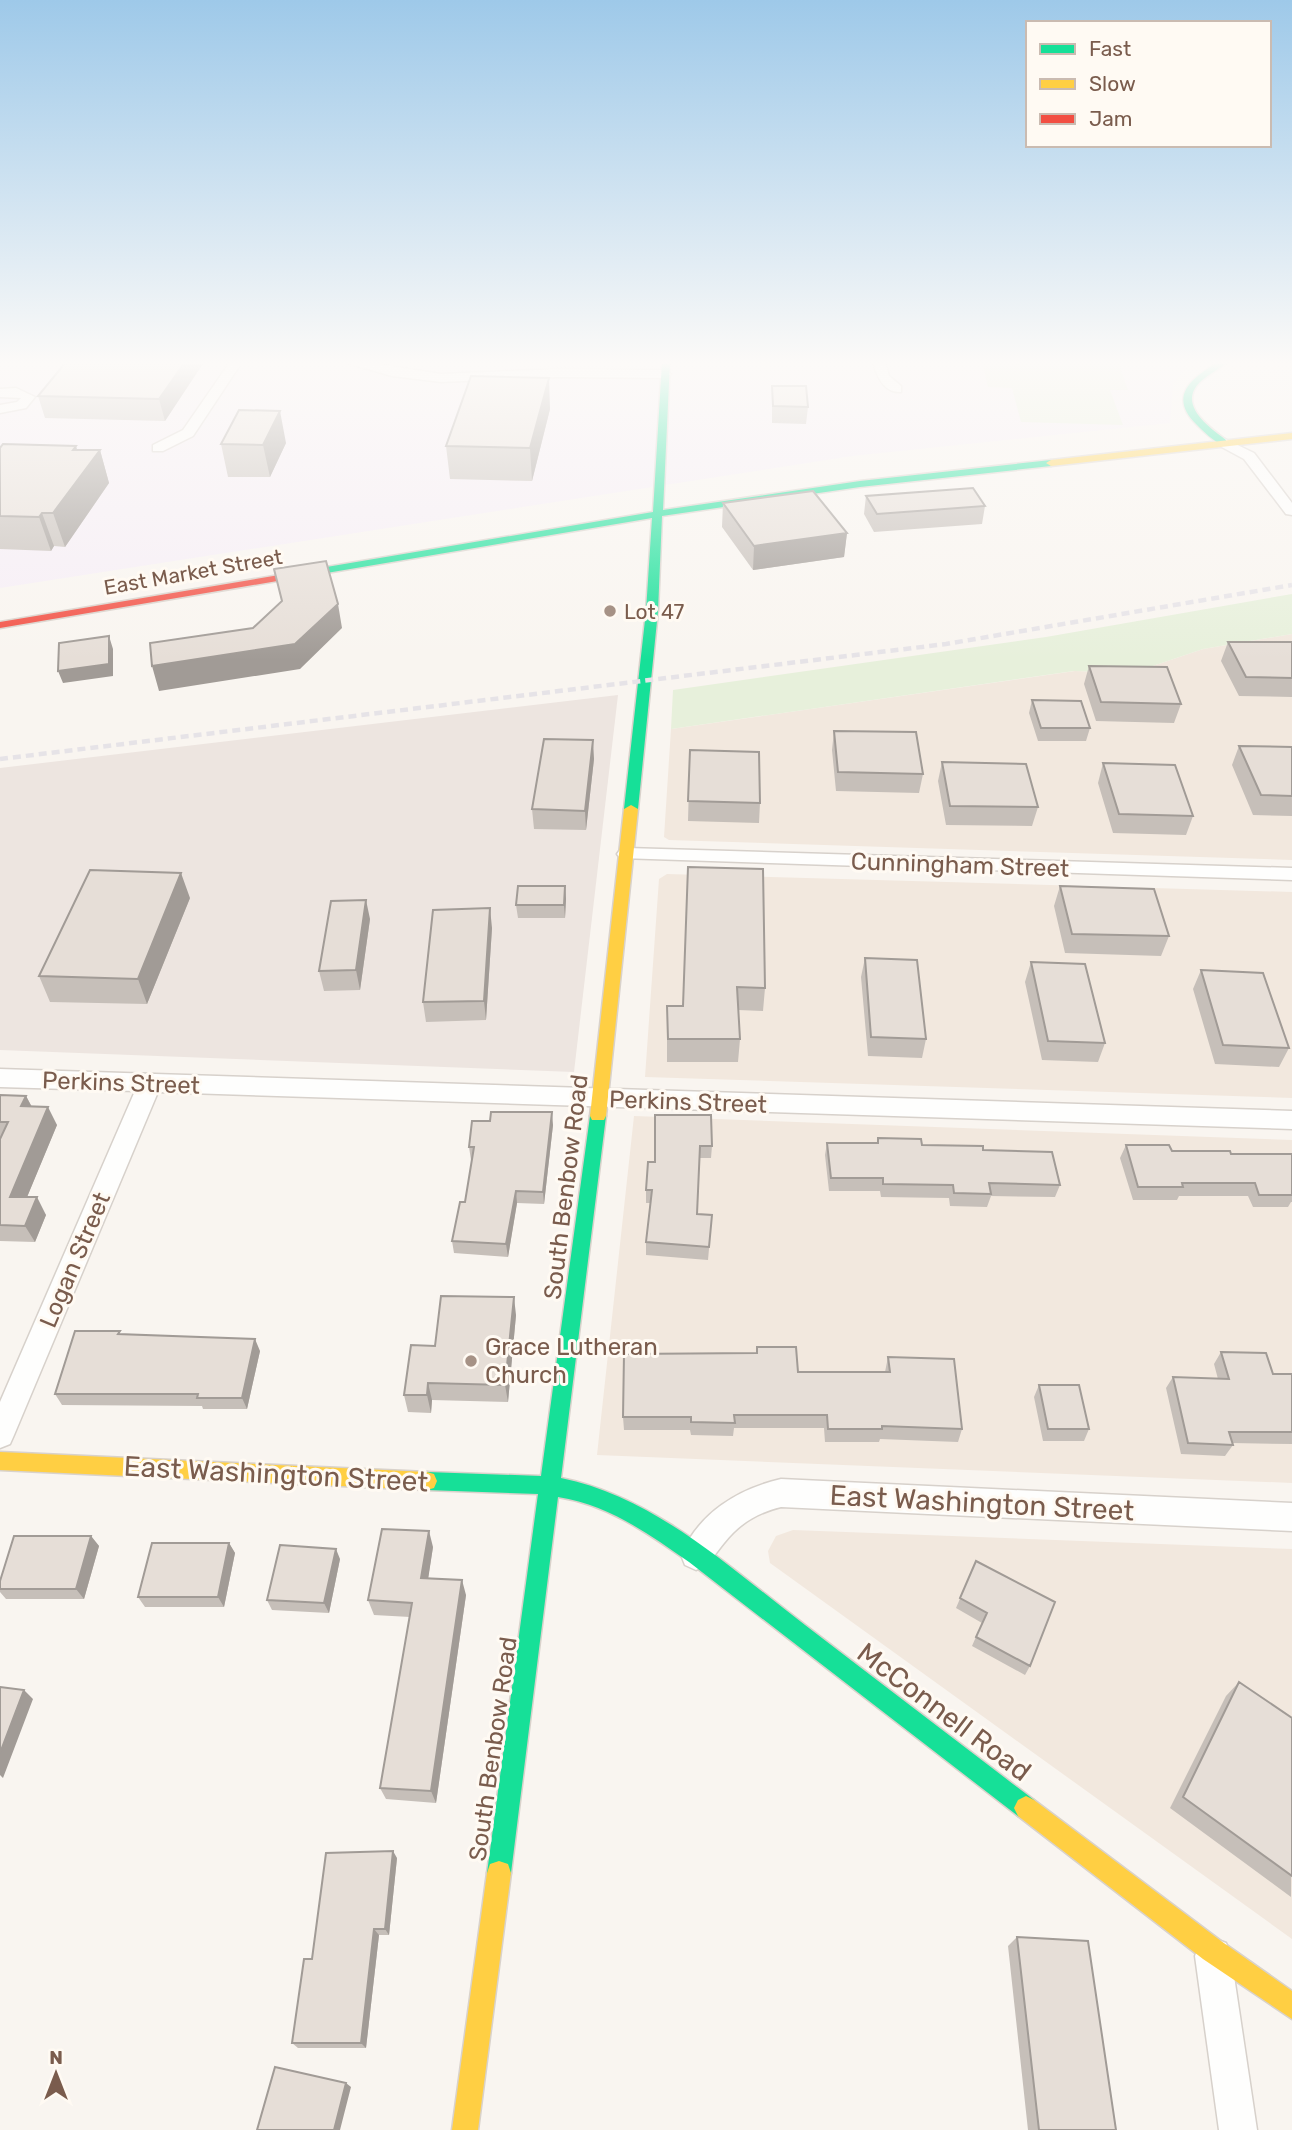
<svg xmlns="http://www.w3.org/2000/svg" width="1292" height="2130" font-family="Rubik,sans-serif">
	<style>
		.residential { fill: #f2e8de }
		.industrial { fill: #ede5e0 }
		.education { fill: #f6eef6 }
		.green { fill: #e7f0db }
		.lines { fill: none; stroke-linecap: round; stroke-linejoin: round }
		.street-casing { stroke: #d7d1cb; stroke-width: 3 }
		.fast-casing { stroke: #d9d2cb; stroke-width: 3 }
		.slow-casing { stroke: #d9d2cb; stroke-width: 3 }
		.jam-casing { stroke: #d9d2cb; stroke-width: 3 }
		.street { fill: #fefefd; fill-rule: evenodd }
		.fast { fill: #16e098; fill-rule: evenodd }
		.slow { fill: #ffcf43; fill-rule: evenodd }
		.jam { fill: #f24e42; fill-rule: evenodd }
		.rail { stroke: #e6e3e7; stroke-width: 4.5; stroke-dasharray: 8 5; stroke-linecap: butt }
		.wall { fill: #c6bfb9 }
		.shaded-wall { fill: #a19b96 }
		.building { fill: #e6ded7; stroke: #a19b96; stroke-width: 2 }
		.poi-dot { fill: #a69286; stroke: #fffaf3; stroke-width: 2.5 }
		.labels { text-anchor: middle; dominant-baseline: central; stroke-width: 6; stroke-linejoin: round; paint-order: stroke }
		.far-street-label { font-size: 21px; fill: #7a5c4d; stroke: #fffaf3 }
		.far-poi-label { font-size: 21px; fill: #7a5c4d; stroke: #fffaf3; text-anchor: start }
		.street-label { font-size: 24px; fill: #7a5c4d; stroke: #fffaf3 }
		.poi-label { font-size: 24px; fill: #7a5c4d; stroke: #fffaf3; text-anchor: start }
		.near-street-label { font-size: 28px; fill: #7a5c4d; stroke: #fffaf3 }
	</style>
	<rect width="100%" height="100%" fill="#f9f5f0"/>
	<!-- residential -->
	<path class="residential" d="M1292,634V860L669,840L664,837L671,729L1075,671L1132,673L1203,649Z
		M667,874L1292,892V1098L645,1077L659,879Z
		M634,1116L1292,1140V1483L597,1455Z
		M793,1530L1292,1549V1939L770,1563L768,1551L776,1536Z"/>
	<!-- industrial -->
	<path class="industrial" d="M618,695L574,1072L0,1050V768Z"/>
	<!-- education -->
	<path class="education" d="M0,362H1192L1173,384L1170,423L852,456L0,588Z"/>
	<!-- green -->
	<path class="green" d="M982,362H1118L1128,390H1110L1123,425L1021,422L1012,388L988,387Z
		M1292,594V634L1203,649L1132,673L1074,671L671,729L673,690L1046,637Z"/>
	<g class="lines">
		<!-- street casing -->
		<g class="street-casing">
			<path id="street" d="M230,362H242L193,436L163,451H153V445L183,430Z
				M343,362H365L441,374L558,369L665,370L671,374L665,378L558,377L441,382L392,376Z
				M873,362H885L889,376L901,386V392C884,393 877,377 873,362Z
				M16,388L35,397L26,408L0,413V405L17,402L21,398L0,397V389Z
				M1223,438L1254,453L1292,503V515L1286,514L1244,459L1218,445V439Z
				M627,848L1292,868V880L620,858L617,854L620,850Z
				M0,1069L1292,1111V1129L158,1092L14,1435L10,1444L0,1448V1402L135,1091L0,1087Z
				M781,1479L1292,1503V1531L781,1507C757,1513 740,1523 724,1543C715,1554 710,1564 696,1570L685,1565L681,1555C699,1513 738,1489 781,1479Z
				M1213,1938L1226,1943L1231,1956L1257,2130H1219L1195,1956L1200,1943Z"/>
		</g>
		<!-- fast casing -->
		<g class="fast-casing">
			<path id="fast" d="M662,362H670L663,510L860,481L1051,460L1056,463L1051,466L860,487L662,516L658,611L638,809L631,813L624,809L646,611L652,518L291,579L286,576L291,573L653,512Z
				M1218,362H1228C1219,369 1209,374 1200,382C1177,405 1209,427 1226,440V444L1223,445C1213,441 1204,432 1197,425C1167,396 1192,378 1218,362Z
				M598,1110L604,1112L606,1116L561,1478C655,1497 730,1568 805,1625C881,1683 958,1742 1034,1800L1038,1808L1034,1816L1026,1820L1018,1816L689,1562C647,1533 609,1505 558,1497L511,1873L508,1882L499,1885L490,1882L487,1873L538,1494L427,1490L420,1488L417,1481L420,1474L427,1472L541,1476L590,1116L592,1112Z"/>
		</g>
		<!-- slow casing -->
		<g class="slow-casing">
			<path id="slow" d="M1292,433V439L1051,466L1046,463L1051,460Z
				M631,805L638,809L606,1116L604,1120H592L590,1116L624,809Z
				M0,1452L427,1472L434,1474L437,1481L434,1488L427,1490L0,1470Z
				M1026,1796L1034,1800L1221,1941L1292,1991V2019L1203,1959L1018,1816L1014,1808L1018,1800Z
				M499,1861L508,1864L511,1873L478,2130H452L487,1873L490,1864Z"/>
		</g>
		<!-- jam casing -->
		<g class="jam-casing">
			<path id="jam" d="M291,573L295,574V578L0,628V622Z"/>
		</g>
		<!-- street -->
		<use href="#street" class="street"/>
		<!-- fast -->
		<use href="#fast" class="fast"/>
		<!-- slow -->
		<use href="#slow" class="slow"/>
		<!-- jam -->
		<use href="#jam" class="jam"/>
		<!-- rail -->
		<path class="rail" d="M0,759L946,644L1292,585"/>
	</g>
	<!-- wall -->
	<path class="wall" d="M204,362L165,421L45,418L38,396Z
		M772,386L808,407L806,424L772,423Z
		M550,409L532,481L450,479L446,446Z
		M286,443L270,477H228L221,444Z
		M0,448L100,450L109,483L65,547L54,546L51,551L0,549Z
		M866,496L985,506L982,524L874,532L864,514Z
		M723,503L847,533L844,557L753,570L722,527Z
		M1228,642H1292V697L1239,696L1221,661Z
		M1089,666L1181,704L1174,723L1096,721L1084,684Z
		M1032,700L1090,728L1086,741H1038L1029,713Z
		M834,731L923,774L919,793L836,791L832,750Z
		M1239,746L1292,747V816L1253,815L1232,765Z
		M690,750L760,803L759,823L688,821Z
		M594,759L586,830L534,829L532,809Z
		M942,762L1038,807L1032,826L946,825L938,781Z
		M1103,763L1193,816L1186,835L1113,833L1098,783Z
		M688,867L765,988L763,1011L738,1010L740,1039L738,1062H667V1006H683Z
		M565,886L566,899L565,918H518L516,905Z
		M1060,886L1169,936L1161,956L1065,953L1054,906Z
		M190,898L147,1004L50,1002L39,976Z
		M370,919L360,990L324,991L319,971Z
		M492,928L486,1020L426,1022L423,1002Z
		M865,958L926,1039L922,1058L868,1056L861,977Z
		M1031,962L1105,1043L1098,1062L1042,1060L1025,982Z
		M1201,970L1289,1048L1279,1067L1215,1064L1193,989Z
		M0,1095L26,1096L32,1107L57,1125L27,1197L46,1215L35,1242L0,1241Z
		M655,1115L712,1146L711,1158H699L697,1214L712,1215L708,1260L646,1255V1242L650,1203H646V1190L655,1162Z
		M553,1125L544,1204L517,1203L508,1257L454,1253L452,1241L465,1202L472,1160H471L469,1147Z
		M878,1138L922,1145L983,1150L1060,1185L1055,1197L991,1196L987,1207L950,1206L949,1198L881,1197L880,1191H829L825,1155L827,1143H877Z
		M1126,1145L1172,1151L1231,1154H1292V1202H1291L1288,1207H1253L1248,1196H1179L1177,1200H1133L1120,1158Z
		M516,1315L508,1402L432,1400L431,1413L408,1412L404,1395L435,1346Z
		M122,1335L260,1351L247,1409H203L202,1406L62,1405L55,1394Z
		M757,1347L798,1372H885L888,1357L962,1429L958,1442L880,1439L879,1442H825L824,1428H734L733,1436L691,1435L690,1430H624L623,1417L756,1353Z
		M1221,1352L1273,1374H1292V1444L1232,1443L1233,1445L1225,1456L1181,1454L1166,1388L1173,1377L1218,1379L1214,1364Z
		M1039,1385L1089,1429L1084,1441H1043L1034,1397Z
		M91,1536L99,1546L84,1599H6L0,1592V1581Z
		M229,1543L235,1553L224,1607H145L138,1597Z
		M433,1547L428,1578L466,1595L436,1803L386,1799L380,1788L410,1617L374,1615L368,1600Z
		M340,1559L329,1613L272,1610L267,1600Z
		M976,1561L1030,1666L1025,1675L972,1646L982,1623L956,1608Z
		M1239,1682L1292,1718L1291,1897L1170,1808L1226,1696Z
		M397,1858L389,1935H379L366,2048H298L292,2043L312,1959Z
		M1017,1937L1116,2130H1028L1008,1946Z"/>
	<!-- shaded-wall -->
	<path class="shaded-wall" d="M185,362H204L165,421L159,399Z
		M549,378L550,409L532,481L530,448Z
		M280,411L286,443L270,477L263,445Z
		M76,446L84,472L100,450L109,483L65,547L53,513L73,450Z
		M42,513L54,546L51,551L39,517Z
		M847,533L844,557L753,570L754,546Z
		M338,604L342,628L300,669L159,691L152,666Z
		M109,636L113,649V676L63,683L58,671Z
		M593,740L594,759L586,830L585,811Z
		M181,873L190,898L147,1004L138,979Z
		M565,886L566,899L565,918L564,905Z
		M366,900L370,919L360,990L356,970Z
		M490,908L492,928L486,1020L484,1001Z
		M26,1096L35,1113L21,1106Z
		M48,1107L57,1125L20,1214L10,1197Z
		M552,1112L553,1125L544,1204L543,1192Z
		M516,1191L517,1203L508,1257L506,1244Z
		M37,1197L46,1215L35,1242L25,1226Z
		M514,1297L516,1315L508,1402L505,1385Z
		M255,1339L260,1351L247,1409L242,1398Z
		M428,1383L432,1400L431,1413L427,1395Z
		M429,1531L433,1547L426,1593L421,1578Z
		M91,1536L99,1546L84,1599L76,1589Z
		M229,1543L235,1553L224,1607L218,1597Z
		M336,1549L340,1559L329,1613L324,1603Z
		M462,1580L466,1595L436,1803L431,1791Z
		M24,1690L33,1699L3,1778L0,1775V1753Z
		M393,1851L397,1858L389,1935L385,1929Z
		M374,1929L379,1935L366,2048L361,2043Z
		M346,2083L351,2087L340,2130H334Z"/>
	<!-- building -->
	<path class="building" d="M66,362H185L159,399L38,396Z
		M471,376L549,378L530,448L446,446Z
		M772,386H806L808,407L773,406Z
		M239,410L280,411L263,445L221,444Z
		M3,444L76,446L73,450H100L53,513H42L39,517L0,516V448Z
		M973,488L985,506L877,514L866,496Z
		M813,491L847,533L754,546L723,503Z
		M326,561L338,604L295,644L152,666L150,643L253,628L282,601L274,569Z
		M109,636V664L58,671L59,643Z
		M1228,642H1292V678L1246,677Z
		M1089,666L1167,667L1181,704L1101,702Z
		M1032,700L1081,701L1090,728H1041Z
		M834,731L916,732L923,774L838,772Z
		M544,739L593,740L585,811L532,809Z
		M1239,746L1292,747V796L1261,795Z
		M690,750L759,752L760,803L688,801Z
		M942,762L1026,764L1038,807L950,806Z
		M1103,763L1175,765L1193,816L1119,814Z
		M688,867L763,869L765,988L737,987L740,1039H668L667,1006H683Z
		M90,870L181,873L138,979L39,976Z
		M518,886H565L564,905H516Z
		M1060,886L1154,889L1169,936L1072,934Z
		M366,900L356,970L319,971L331,901Z
		M490,908L484,1001L423,1002L433,910Z
		M865,958L917,960L926,1039L871,1037Z
		M1031,962L1085,964L1105,1043L1048,1041Z
		M1201,970L1263,973L1289,1048L1223,1045Z
		M0,1095L26,1096L21,1106L48,1107L10,1197H37L25,1226L0,1225V1139L8,1122H0Z
		M491,1112H552L543,1192L516,1191L506,1244L452,1241L460,1202H465L474,1147H469L472,1121H490Z
		M655,1115H711L712,1146H700L697,1214L712,1215L709,1247L646,1242L652,1190H646L648,1162H655Z
		M878,1138L921,1139L922,1145L983,1146V1150L1052,1152L1060,1185L989,1183L991,1194L954,1193L953,1185L883,1184V1178H831L827,1143H878Z
		M1126,1145H1169L1172,1151H1230L1231,1154H1292V1195H1259L1255,1183H1182L1183,1187H1138Z
		M441,1296L514,1297L505,1385L428,1383L427,1395H404L411,1345L435,1346Z
		M75,1331H120L118,1334L255,1339L242,1398H197L198,1394H55Z
		M757,1347H796L798,1372H890L888,1357L954,1359L962,1429L882,1426V1429H828L827,1415H734L735,1423L691,1422V1417H623L624,1354L757,1353Z
		M1221,1352L1266,1353L1273,1374H1292V1432H1229L1233,1445L1188,1443L1173,1377L1229,1379Z
		M1039,1385H1079L1089,1429H1048Z
		M382,1529L429,1531L421,1578L462,1580L431,1791L380,1788L412,1603L368,1600Z
		M14,1536H91L76,1589H0V1581Z
		M152,1543H229L218,1597H138Z
		M280,1545L336,1549L324,1603L267,1600Z
		M976,1561L1055,1602L1030,1666L976,1637L987,1613L960,1598Z
		M1239,1682L1292,1718V1876L1183,1797Z
		M0,1687L24,1690L0,1753Z
		M393,1851L385,1929H374L361,2043H292L304,1959H312L326,1853Z
		M1017,1937L1088,1941L1116,2130H1039Z
		M275,2067L346,2083L334,2130H257Z"/>
	<!-- sky -->
	<linearGradient id="sky" x2="0" y2="1"><stop stop-color="#9ec9e9"/><stop offset="0.55" stop-color="#fcfaf8"/><stop offset="1" stop-color="#fcfaf8" stop-opacity="0"/></linearGradient>
	<rect width="1292" height="660" fill="url(#sky)"/>
	<!-- markers -->
	<g class="poi-dot">
		<circle cx="610" cy="611" r="7"/>
		<circle cx="471" cy="1361" r="7"/>
	</g>
	<g class="labels">
		<!-- far-street labels -->
		<g class="far-street-label">
			<text transform="translate(193 572) rotate(-10)">East Market Street</text>
		</g>
		<!-- far-poi labels -->
		<g class="far-poi-label">
			<text x="624" y="611">Lot 47</text>
		</g>
		<!-- street labels -->
		<g class="street-label">
			<text transform="translate(960 865) rotate(2)">Cunningham Street</text>
			<text transform="translate(121 1083) rotate(2)">Perkins Street</text>
			<text transform="translate(688 1102) rotate(2)">Perkins Street</text>
			<text transform="translate(566 1187) rotate(-83)">South Benbow Road</text>
			<text transform="translate(75 1260) rotate(-67)">Logan Street</text>
			<text transform="translate(493 1749) rotate(-82)">South Benbow Road</text>
		</g>
		<!-- poi labels -->
		<g class="poi-label">
			<text x="485" y="1347">Grace Lutheran<tspan x="485" dy="28">Church</tspan></text>
		</g>
		<!-- near-street labels -->
		<g class="near-street-label">
			<text transform="translate(276 1474) rotate(3)">East Washington Street</text>
			<text transform="translate(982 1503) rotate(3)">East Washington Street</text>
			<text transform="translate(944 1712) rotate(37)">McConnell Road</text>
		</g>
	</g>
	<!-- legend -->
	<rect x="1026" y="21" width="245" height="126" fill="#fffaf3" stroke="#cabbb1" stroke-width="2"/>
	<rect x="1040" y="44" width="35" height="10" fill="#16e098" stroke="#cabbb1" stroke-width="2"/>
	<text x="1089" y="56" font-size="21" fill="#7a5c4d">Fast</text>
	<rect x="1040" y="79" width="35" height="10" fill="#ffcf43" stroke="#cabbb1" stroke-width="2"/>
	<text x="1089" y="91" font-size="21" fill="#7a5c4d">Slow</text>
	<rect x="1040" y="114" width="35" height="10" fill="#f24e42" stroke="#cabbb1" stroke-width="2"/>
	<text x="1089" y="126" font-size="21" fill="#7a5c4d">Jam</text>
	<!-- north arrow -->
	<g transform="translate(56 2074)" stroke="#fffaf3" stroke-width="5" paint-order="stroke">
	<path d="M0-5L12 26L0 18L-12 26Z" fill="#7a5c4d"/>
	<text y="-10" font-size="19" font-weight="bold" text-anchor="middle" fill="#7a5c4d">N</text>
	</g>
</svg>
